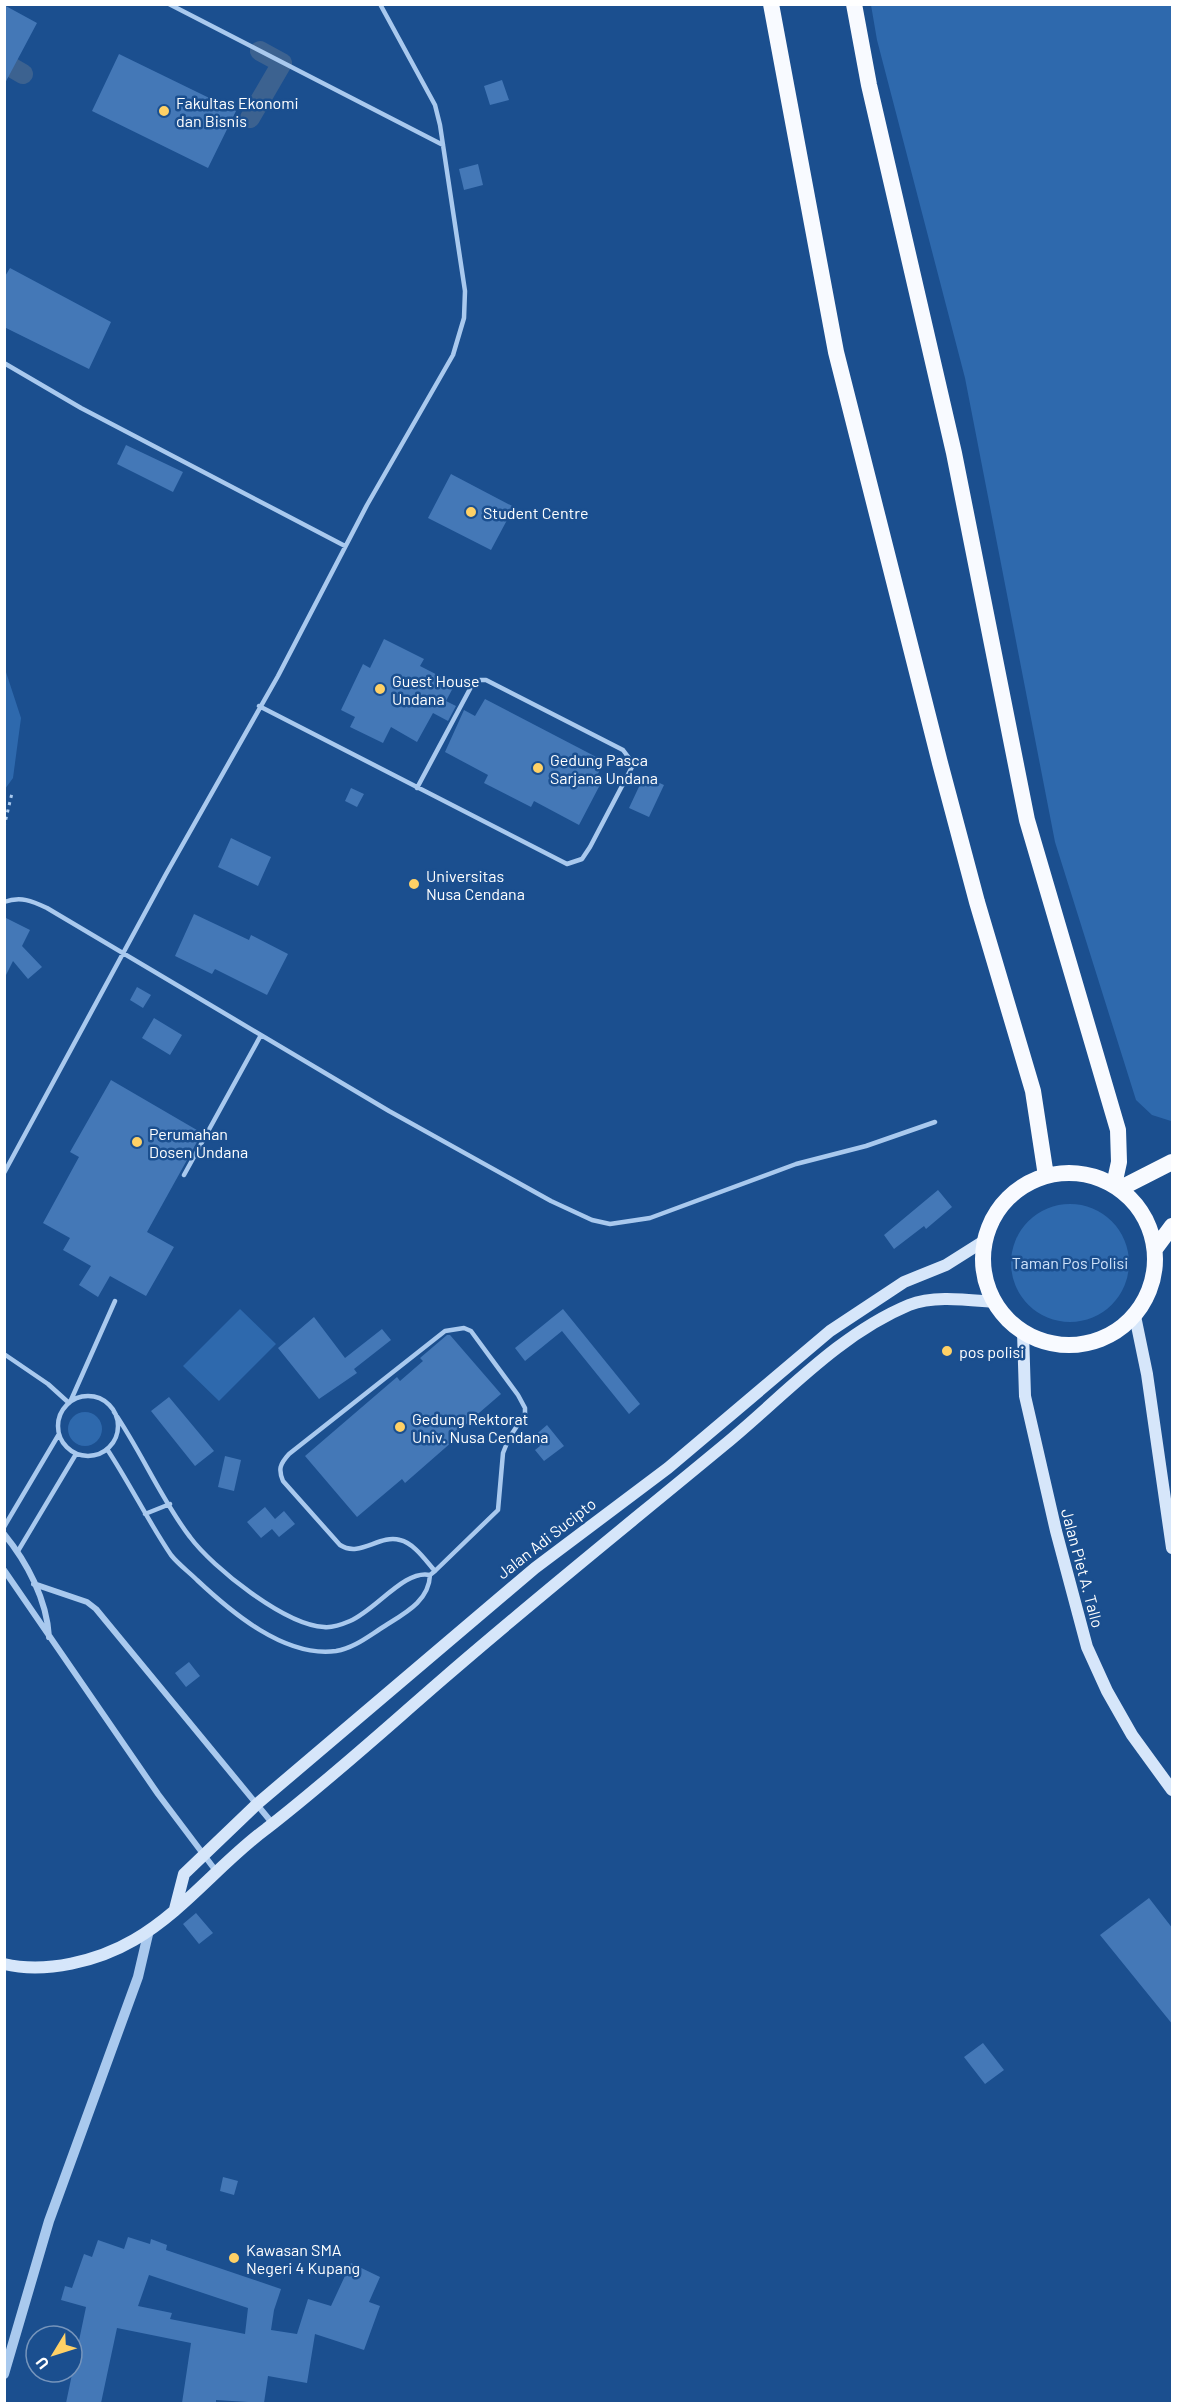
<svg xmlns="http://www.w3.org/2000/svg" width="1177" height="2408" font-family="Barlow,sans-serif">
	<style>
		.green { fill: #2e69ad }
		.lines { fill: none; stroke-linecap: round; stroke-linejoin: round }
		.canal { stroke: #3c6290; stroke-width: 20 }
		.building { fill: #4478b7; fill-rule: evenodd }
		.path { stroke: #a9c9ee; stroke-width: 3; stroke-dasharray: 3 4.5; stroke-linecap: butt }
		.service { stroke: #a9c9ee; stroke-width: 4.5 }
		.minor { stroke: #a9c9ee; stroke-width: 6 }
		.tertiary { stroke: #a9c9ee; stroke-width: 10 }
		.secondary { stroke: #d6e6fa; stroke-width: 12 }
		.trunk { stroke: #f8faff; stroke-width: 16 }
		.poi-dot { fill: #ffd166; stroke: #1b4f8f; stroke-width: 2 }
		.labels { text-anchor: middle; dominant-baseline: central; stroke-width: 5; stroke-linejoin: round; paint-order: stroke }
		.poi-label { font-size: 16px; fill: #fff; stroke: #1b4f8f; text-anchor: start }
		.park-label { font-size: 16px; fill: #cfe3fa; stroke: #1b4f8f }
		.street-label { font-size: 16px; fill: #fff; stroke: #1b4f8f }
	</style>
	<rect width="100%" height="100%" fill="#1b4f8f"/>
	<!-- green -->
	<path class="green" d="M871,5H1172L1171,1121L1152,1115L1136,1100L1055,842L965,378L877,40Z
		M5,669L21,718L13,778L5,789Z
		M1011 1263a59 59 0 1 1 118 0a59 59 0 1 1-118 0Z
		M240,1309L276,1344L219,1401L183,1366Z
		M68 1429a17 17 0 1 1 34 0a17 17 0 1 1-34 0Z"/>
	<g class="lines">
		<!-- canal -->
		<path class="canal" d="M4,63L23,74
			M250,118L282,63L260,51"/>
	</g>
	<!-- building -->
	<path class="building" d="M4,5L37,23L4,85Z
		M119,54L236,111L208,168L92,111Z
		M502,80L509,100L490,105L484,86Z
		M478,164L483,185L464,190L459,169Z
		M10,268L111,322L89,369L4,327V278Z
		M126,445L183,472L173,492L117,464Z
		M451,474L514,507L491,550L428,518Z
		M384,639L424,659L420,666L455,684L446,701L456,706L448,721L433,713L417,742L391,727L383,743L350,727L355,717L341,710L363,664L370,668Z
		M485,699L604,761L596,778L602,781L579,825L534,801L531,807L484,783L488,775L445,752L464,710L475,716Z
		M644,776L664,785L649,817L629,808Z
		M351,788L364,794L357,807L345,801Z
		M231,838L271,857L258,886L218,867Z
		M194,914L249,940L251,935L288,954L267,995L215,969L212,974L175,956Z
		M4,917L30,930L22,946L42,967L28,979L13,961L4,979Z
		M137,987L151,995L143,1008L130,1000Z
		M154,1018L182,1035L170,1055L142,1038Z
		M111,1080L202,1133L147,1232L174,1247L146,1296L110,1276L98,1297L79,1285L91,1266L63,1250L70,1238L43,1223L79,1157L70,1152Z
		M938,1190L952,1207L926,1229L924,1226L894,1249L884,1235Z
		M563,1309L640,1404L629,1414L562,1331L525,1361L515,1348Z
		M314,1317L345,1358L382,1329L391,1340L354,1369L357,1373L319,1399L278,1348Z
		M447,1335H450L501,1394L450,1438L453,1441L405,1483L402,1479L357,1517L305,1456L397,1377L400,1381L423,1361L420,1358Z
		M169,1397L214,1451L195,1466L151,1411Z
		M547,1425L564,1446L544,1461L535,1450L540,1446L533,1437Z
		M225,1456L241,1460L234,1491L218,1487Z
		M265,1507L275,1519L284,1511L295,1524L279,1537L272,1529L261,1538L247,1522Z
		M189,1662L200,1676L186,1687L175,1673Z
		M1149,1898L1173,1929V2025L1100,1935Z
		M196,1913L213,1933L199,1944L183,1924Z
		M983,2043L1004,2070L985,2084L964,2057Z
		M223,2177L238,2181L234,2195L220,2191Z
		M128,2237L150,2244L151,2239L167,2245L166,2250L281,2289L274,2310L271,2330L297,2334L308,2299L331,2306L351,2263L380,2277L369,2302L380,2306L364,2350L315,2334L307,2383L268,2376L264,2403L216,2400V2403H182L191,2343L117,2328L101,2403H66L86,2307L61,2300L65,2286L72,2288L84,2254L92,2257L98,2240L124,2249ZM149,2275L248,2308L245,2334L170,2319L172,2313L138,2306Z"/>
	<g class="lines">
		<!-- path -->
		<path class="path" d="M4,827L12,793"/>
		<!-- service -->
		<path class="service" d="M169,4L443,145
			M4,363L81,408L345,546
			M259,706L567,864L582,859L590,847L632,767L629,758L623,750L486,680H480L471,687L417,788
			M4,902C21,896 32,901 47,908L389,1111L551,1201L592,1220L610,1224L650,1218L796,1164L866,1146L935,1122
			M4,1173L166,874L278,676L367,505L453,355L464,318L465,291L440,125L435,105L380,4
			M184,1175L261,1035
			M4,1354L48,1384L69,1403
			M58 1426a30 30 0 1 1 60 0a30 30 0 1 1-60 0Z
			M71,1400L115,1301
			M107,1449C130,1484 148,1521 171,1555C178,1564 189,1572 197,1580C231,1612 285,1658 336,1651C353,1648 366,1638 380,1629C401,1615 429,1603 430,1575C405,1569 376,1610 350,1621C343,1624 332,1628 324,1627C285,1625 213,1568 190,1537C162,1501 141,1451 114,1412
			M145,1514L170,1504
			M4,1527L59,1434
			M18,1551L76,1454
			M430,1575L435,1571L498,1510L503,1453L509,1438L525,1414V1408L518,1395L471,1331L464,1328L445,1331L289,1454C280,1464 278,1469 283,1481L340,1545C360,1558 379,1534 400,1540C414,1543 426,1561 435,1571"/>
		<!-- minor -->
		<path class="minor" d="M4,1534C27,1562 47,1600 49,1637
			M4,1570L158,1794L216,1871
			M34,1584L87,1602L96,1609L273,1824"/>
		<!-- tertiary -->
		<path class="tertiary" d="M4,2374L49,2221L138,1977L149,1930"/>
		<!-- secondary -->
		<path class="secondary" d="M1135,1316L1147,1374L1172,1548
			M1023,1332L1025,1396L1056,1531L1087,1647L1107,1691L1132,1735L1172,1790
			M175,1909L184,1874L257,1804L535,1568L668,1468L830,1331L904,1282L946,1265L984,1241
			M4,1964C46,1974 98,1961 134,1940C184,1911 220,1863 266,1829C328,1781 385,1729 444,1678C535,1599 630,1523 723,1446C782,1398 837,1335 909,1305C934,1295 968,1300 994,1302"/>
		<!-- trunk -->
		<path class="trunk" d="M771,4L836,352L940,763L977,902L1033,1091L1046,1176
			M854,4L869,85L954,453L1027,820L1118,1130L1119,1162L1114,1185
			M983 1259a86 86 0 1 1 172 0a86 86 0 1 1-172 0Z
			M1119,1189L1172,1162
			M1155,1249L1172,1226"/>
	</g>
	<!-- markers -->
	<g class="poi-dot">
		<circle cx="164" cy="111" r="6"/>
		<circle cx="471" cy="512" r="6"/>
		<circle cx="380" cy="689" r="6"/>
		<circle cx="538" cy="768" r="6"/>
		<circle cx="414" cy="884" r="6"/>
		<circle cx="137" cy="1142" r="6"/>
		<circle cx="947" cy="1351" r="6"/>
		<circle cx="400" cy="1427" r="6"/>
		<circle cx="234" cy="2258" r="6"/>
	</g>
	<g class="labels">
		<!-- poi labels -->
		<g class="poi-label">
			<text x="176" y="102">Fakultas Ekonomi<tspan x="176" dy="18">dan Bisnis</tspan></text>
			<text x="483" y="512">Student Centre</text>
			<text x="392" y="680">Guest House<tspan x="392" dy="18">Undana</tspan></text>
			<text x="550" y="759">Gedung Pasca<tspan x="550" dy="18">Sarjana Undana</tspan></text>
			<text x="426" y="875">Universitas<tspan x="426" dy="18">Nusa Cendana</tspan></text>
			<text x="149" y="1133">Perumahan<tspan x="149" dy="18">Dosen Undana</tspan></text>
			<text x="959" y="1351">pos polisi</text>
			<text x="412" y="1418">Gedung Rektorat<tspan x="412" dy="18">Univ. Nusa Cendana</tspan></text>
			<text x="246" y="2249">Kawasan SMA<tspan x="246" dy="18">Negeri 4 Kupang</tspan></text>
		</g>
		<!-- park labels -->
		<g class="park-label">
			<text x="1070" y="1262">Taman Pos Polisi</text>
		</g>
		<!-- street labels -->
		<g class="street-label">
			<text transform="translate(546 1538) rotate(-38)">Jalan Adi Sucipto</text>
			<text transform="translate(1083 1568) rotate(75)">Jalan Piet A. Tallo</text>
		</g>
	</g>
	<!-- border -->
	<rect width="1177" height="2408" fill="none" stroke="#ffffff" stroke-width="12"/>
	<!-- north arrow -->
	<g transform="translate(54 2354) rotate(232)"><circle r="28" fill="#1b4f8f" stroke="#7695bc" stroke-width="1.5"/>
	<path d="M0-4.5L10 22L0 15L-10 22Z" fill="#ffd166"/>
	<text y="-9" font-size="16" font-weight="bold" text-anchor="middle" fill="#ffffff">U</text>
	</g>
</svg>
